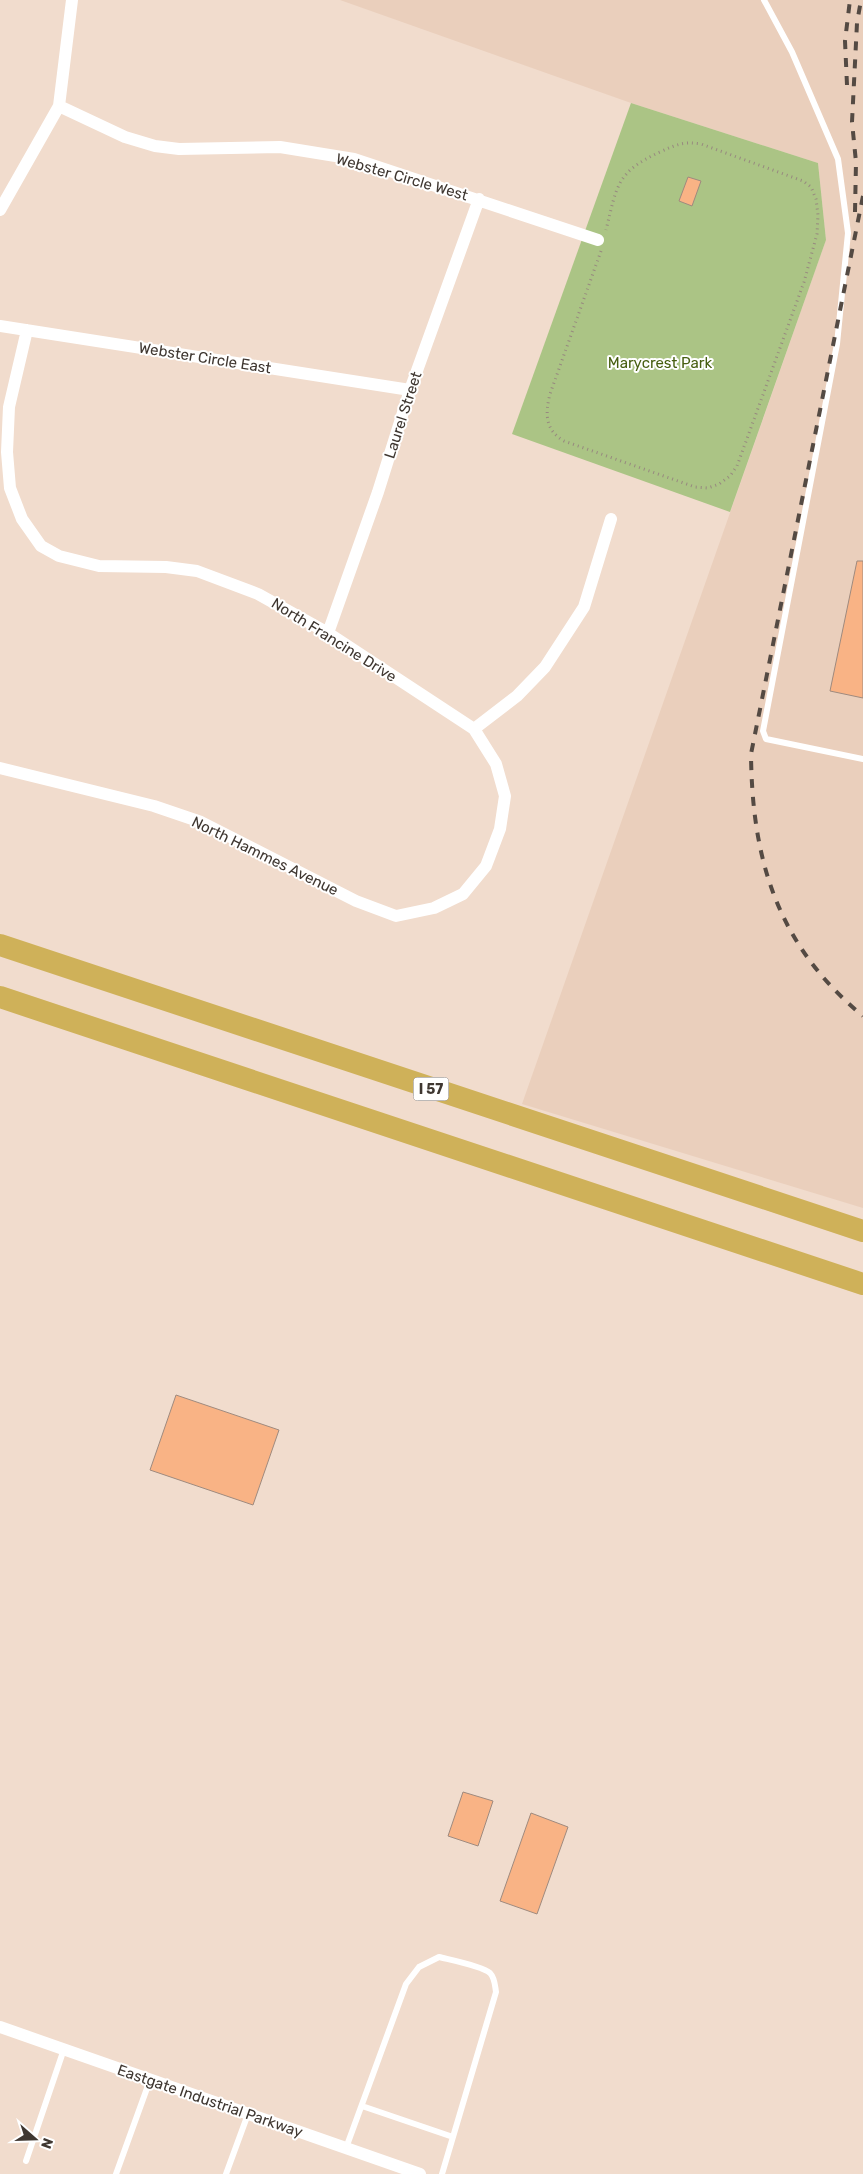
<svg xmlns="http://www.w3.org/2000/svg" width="863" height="2174" font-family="Rubik,sans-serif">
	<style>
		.built { fill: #eacfbc }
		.green { fill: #abc485 }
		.building { fill: #f9b385; stroke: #9f8a7e }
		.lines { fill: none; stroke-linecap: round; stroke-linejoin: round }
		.path { stroke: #97897f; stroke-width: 3; stroke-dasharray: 1 4; stroke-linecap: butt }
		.lane { stroke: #fff; stroke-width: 6 }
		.street { stroke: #fff; stroke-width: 12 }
		.highway { stroke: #cfb159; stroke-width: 22 }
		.rail { stroke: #544a43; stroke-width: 4; stroke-dasharray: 9 9; stroke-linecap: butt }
		.labels { text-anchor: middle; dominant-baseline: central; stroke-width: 4; stroke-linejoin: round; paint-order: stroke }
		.shield { fill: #fff; stroke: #79736f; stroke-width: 1 }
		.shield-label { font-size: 14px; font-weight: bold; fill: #3f3731 }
		.street-label { font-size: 15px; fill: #3f3731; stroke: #fff }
		.park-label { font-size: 15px; fill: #475f11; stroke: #fff }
	</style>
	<rect width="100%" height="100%" fill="#f1dccd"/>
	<!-- built -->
	<path class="built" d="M340,0H863V1208L522,1104L826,240L818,163L631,103Z"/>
	<!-- green -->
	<path class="green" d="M631,103L818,163L826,240L730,512L512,434Z"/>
	<!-- building -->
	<path class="building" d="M688,177L701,181L692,206L679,201Z
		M857,561H863V698L830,691Z
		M176,1395L279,1430L253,1505L150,1470Z
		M463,1792L493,1801L478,1846L448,1836Z
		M531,1813L568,1827L537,1914L500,1901Z"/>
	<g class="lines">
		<!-- path -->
		<path class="path" d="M601,251L550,394C545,414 545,430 564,441L695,487L708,488L719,484L730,476L737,466L804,282L817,234L818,215L816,199L811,187L803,181L701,144C684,141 675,145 660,152C616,172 617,186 606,230"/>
		<!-- lane -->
		<path class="lane" d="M764,0L792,52L838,159L848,233L837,344L763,731L766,739L863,759
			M362,2106L453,2137
			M346,2148L406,1984L419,1967L439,1957C451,1960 482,1966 490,1973C495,1978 495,1986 496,1992L442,2174
			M26,2161L64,2049
			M116,2174L150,2080
			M226,2174L248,2114"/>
		<!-- street -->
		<path class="street" d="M59,106L125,137L155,146L179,149L280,147L354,159L598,240
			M0,210L59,106L72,0
			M0,326L410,390
			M328,633L378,492L410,390L479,199
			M474,729L517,696L545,667L584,607L611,519
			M0,768L154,806L201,822L356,901L396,916L434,908L463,894L486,866L500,829L505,796L496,764L474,729L328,633L258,594L197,571L166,567L99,566L59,556L41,546L22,519L10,488L7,452L9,407L27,330
			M0,2027L420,2174"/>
		<!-- highway -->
		<path class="highway" d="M0,945L863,1231
			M0,997L863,1284"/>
		<!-- rail -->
		<path class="rail" d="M847,85L845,41L850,0
			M863,196L751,754C752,861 778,946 863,1016
			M855,212L856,162L852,122L857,23L861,0"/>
	</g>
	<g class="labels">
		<!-- shield labels -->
		<rect class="shield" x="413.5" y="1077.5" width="35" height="23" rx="4"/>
		<g class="shield-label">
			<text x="431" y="1089">I 57</text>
		</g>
		<!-- street labels -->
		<g class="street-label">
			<text transform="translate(402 177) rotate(16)">Webster Circle West</text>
			<text transform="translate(205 358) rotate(9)">Webster Circle East</text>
			<text transform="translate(403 415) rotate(-72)">Laurel Street</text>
			<text transform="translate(334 640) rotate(32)">North Francine Drive</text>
			<text transform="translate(265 856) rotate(26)">North Hammes Avenue</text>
			<text transform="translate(210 2101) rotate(19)">Eastgate Industrial Parkway</text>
		</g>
		<!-- park labels -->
		<g class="park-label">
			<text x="660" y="363">Marycrest Park</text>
		</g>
	</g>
	<!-- north arrow -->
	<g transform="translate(35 2139) rotate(110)" stroke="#ffffff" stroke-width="4" paint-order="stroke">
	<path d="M0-4L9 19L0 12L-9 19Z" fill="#3f3731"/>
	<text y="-8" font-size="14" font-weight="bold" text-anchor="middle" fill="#3f3731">N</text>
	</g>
</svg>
